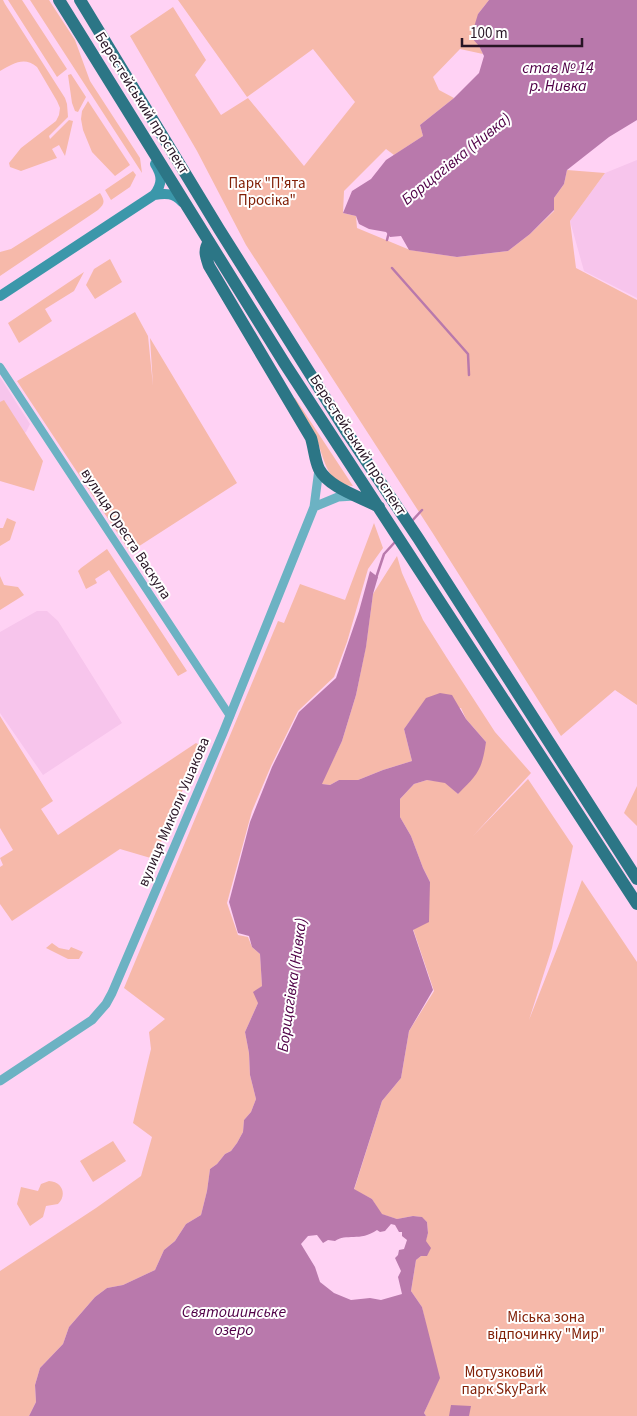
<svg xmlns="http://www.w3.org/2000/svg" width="637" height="1416" font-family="'Source Sans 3',sans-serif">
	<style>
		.built { fill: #f7c5ec }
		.green { fill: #f6b9aa }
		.water { fill: #b979ac; fill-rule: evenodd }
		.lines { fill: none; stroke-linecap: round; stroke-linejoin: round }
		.stream { stroke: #b979ac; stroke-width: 2.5 }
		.minor { stroke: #6cb2c3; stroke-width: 8 }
		.tertiary { stroke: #6cb2c3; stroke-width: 9 }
		.secondary { stroke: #3b97aa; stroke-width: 10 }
		.trunk { stroke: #2c7686; stroke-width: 12 }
		.labels { text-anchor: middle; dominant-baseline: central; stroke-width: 4; stroke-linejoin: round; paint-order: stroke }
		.street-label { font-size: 15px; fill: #271424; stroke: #fff }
		.park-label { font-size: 15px; fill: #812007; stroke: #fff }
		.water-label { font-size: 16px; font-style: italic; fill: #500047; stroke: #fff }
	</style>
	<rect width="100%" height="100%" fill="#ffd2f4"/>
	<!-- built -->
	<path class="built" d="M637,160V298L584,271L570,221L605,173Z
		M0,377L30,424L26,432L0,449Z
		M37,611H47L58,621L122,723L43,775L0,713V632Z"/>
	<!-- green -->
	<path class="green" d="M0,0H3L5,4L65,98L67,104L68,117L49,136L50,139L69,120L73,121L65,156L59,145L52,149L57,158L21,171L10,167L9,163L21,148L56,121L59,115L60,108L57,101L37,67C24,56 13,64 0,71Z
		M8,0H22L67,69L57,77Z
		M30,0H49L75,40L90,81L140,158L142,173Z
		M178,0H489L478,14L479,46L483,54L460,49L433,77L439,90L454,98L420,125L423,136L394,155L386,149L344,191L343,213L356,216L357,228L410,250L457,257L508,251L530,234L554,211V198L564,184L567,170L605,173L570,221L576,268L637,300V705L615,690L561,736L432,532L246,245L197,151L130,36L173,7L206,60L195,75L221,115L248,98L304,166L355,102L313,49L247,97Z
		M71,74L86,97L78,112L75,111L72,103L68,75Z
		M88,101L130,165L115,176L92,152L83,130L81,119L82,111Z
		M133,171L136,175L130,187L111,200L105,190Z
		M100,193C105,201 105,204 98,210L0,276V252L11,249Z
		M110,259L122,282L95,299L86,285L94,269Z
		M84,272L74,291L45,309L52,321L19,343L8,323Z
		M135,312L148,336L153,386L150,338L237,483L130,552L17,381Z
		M295,398L353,486C324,485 324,453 314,433C308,421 300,410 293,399Z
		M4,400L43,461L34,491L0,481V402Z
		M7,518L16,522L10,540L0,546V528H3Z
		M374,523L383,548L368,569L347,642L334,677L298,711L271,766L252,811L227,903L238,935L248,937L252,947L260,954L262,986L258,989V1003L245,1032L249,1053L250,1075L256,1099L251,1112L244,1120L243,1132L237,1143L231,1151L225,1154L217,1164L210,1169L207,1191L201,1215L186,1224L175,1241L164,1250L155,1270L123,1285L107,1288L95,1297L69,1327L63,1344L40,1368L35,1385L36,1402L29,1416H0V1271L96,1208L141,1176L152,1137L133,1123L151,1049L149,1032L165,1019L124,988L278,621L284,623L300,584L345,600Z
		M107,549L187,671L178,676L109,570L95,579L97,583L86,589L78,571L81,568Z
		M397,556L402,573L423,620L447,658L495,732L531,773L473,836L528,779L573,846L552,948L529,1020L560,941L582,880L637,962V1416H426L424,1413L438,1381L422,1307L411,1291L416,1260L421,1256L428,1233L427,1222L421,1217L413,1216L397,1219L381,1214L372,1199L354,1190L382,1101L401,1078L409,1031L434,991L413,929L430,882L423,868L411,836L400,817V799L414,784L427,780L445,782L458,794L486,742L466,719L461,708L415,714L404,729L412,761L383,770L358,780H339L330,785L321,784L342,741L356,695L366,646L373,594Z
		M0,576L4,585L18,587L24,595L0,610Z
		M0,716L53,801L41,809L58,835L196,743L201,746L154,859L120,849L12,921L0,904V867L3,865L0,858L13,850L0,828Z
		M637,786V826L624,813Z
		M52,943L59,948L69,950L71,947L83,952L79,959H68L46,948Z
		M113,1141L126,1161L93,1182L80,1161Z
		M49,1181C63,1182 67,1195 58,1204L46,1206L43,1217L30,1226L17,1204L21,1187L38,1191L41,1184Z"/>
	<!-- water -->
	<path class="water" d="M489,0H637V120L609,137L567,170L564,184L554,198V210L530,234L508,251L457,257L409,250L401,236L390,237L386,232L369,229L359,224L356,216L343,213L352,191L371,179L386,160L423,136L420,125L454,98L479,73L484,56L479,46L471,37L478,14Z
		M370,571L378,577L373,594L366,647L356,695L342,741L322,784L330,785L339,780H358L383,770L412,761L404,729L426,698L440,693L452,695L466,719L486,742C482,770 478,774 458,794L445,783L427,780L414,784L400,799V817L411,836L423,868L430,882L429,922L413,930L433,990L409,1031L401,1078L382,1101L354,1189L372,1199L382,1214L397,1219L413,1216L422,1217L427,1222L428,1233L426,1241L431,1248L427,1256H421L416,1260L411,1291L422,1307L440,1378L424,1413L426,1416H29L36,1402L35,1385L40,1368L63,1344L69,1327L95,1297L107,1288L123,1285L155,1270L164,1250L175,1241L186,1224L201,1215L207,1191L210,1169L217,1164L225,1154L231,1151L237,1143L243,1132L244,1120L251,1112L256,1099L250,1075L249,1053L245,1032L258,1003L253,992L262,986L260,954L252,947L249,936L238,933L229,902L250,822L272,767L299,712L336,678L359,611ZM391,1224L395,1225L399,1232H402V1236L407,1240L404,1249L399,1250L398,1255L395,1258L401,1271L398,1277L402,1294L381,1300L370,1298L351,1300L334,1293L320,1282L315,1267L301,1244L308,1236L317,1235L323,1243L328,1240L335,1241C346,1233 360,1242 377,1230L380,1232L385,1231Z
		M451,1405L471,1406L469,1416H449Z"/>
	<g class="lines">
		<!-- stream -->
		<path class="stream" d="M387,240L389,232
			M392,268L468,354L469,375
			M411,522L422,510
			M376,578L384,554L395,542"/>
		<!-- minor -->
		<path class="minor" d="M0,367L230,716"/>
		<!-- tertiary -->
		<path class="tertiary" d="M314,507L338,497L355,496
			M0,1081L92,1020L106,1004L112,993L223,733L314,507L319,469"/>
		<!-- secondary -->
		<path class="secondary" d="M154,195C166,193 174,193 182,202
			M0,296L154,195C163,184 162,175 155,164"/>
		<!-- trunk -->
		<path class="trunk" d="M59,0L285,364L637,904
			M80,0L219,229L348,434L418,538L637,879
			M209,242C203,250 206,257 209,266L311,438C314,448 315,461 319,469C329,488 361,497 379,507"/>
	</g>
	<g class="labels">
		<!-- street labels -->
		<g class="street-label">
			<text transform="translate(142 103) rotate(58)">Берестейський проспект</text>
			<text transform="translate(358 445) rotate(57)">Берестейський проспект</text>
			<text transform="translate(126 534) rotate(57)">вулиця Ореста Васкула</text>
			<text transform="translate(174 812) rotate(-67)">вулиця Миколи Ушакова</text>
		</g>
		<!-- park labels -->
		<g class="park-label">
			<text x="267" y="183">Парк "П'ята<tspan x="267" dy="17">Просіка"</tspan></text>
			<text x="546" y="1317">Міська зона<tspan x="546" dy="17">відпочинку "Мир"</tspan></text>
			<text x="504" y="1372">Мотузковий<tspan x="504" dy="17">парк SkyPark</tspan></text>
		</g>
		<!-- water labels -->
		<g class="water-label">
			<text x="558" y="68">став № 14<tspan x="558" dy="18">р. Нивка</tspan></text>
			<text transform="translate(456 159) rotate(-39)">Борщагівка (Нивка)</text>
			<text transform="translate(292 985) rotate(-82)">Борщагівка (Нивка)</text>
			<text x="234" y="1312">Святошинське<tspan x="234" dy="18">озеро</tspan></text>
		</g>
	</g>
	<!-- scale -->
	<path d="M462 38v8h120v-8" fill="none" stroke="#271424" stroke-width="2.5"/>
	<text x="470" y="38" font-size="15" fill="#271424" stroke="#ffffff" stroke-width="4" paint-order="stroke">100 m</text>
</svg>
